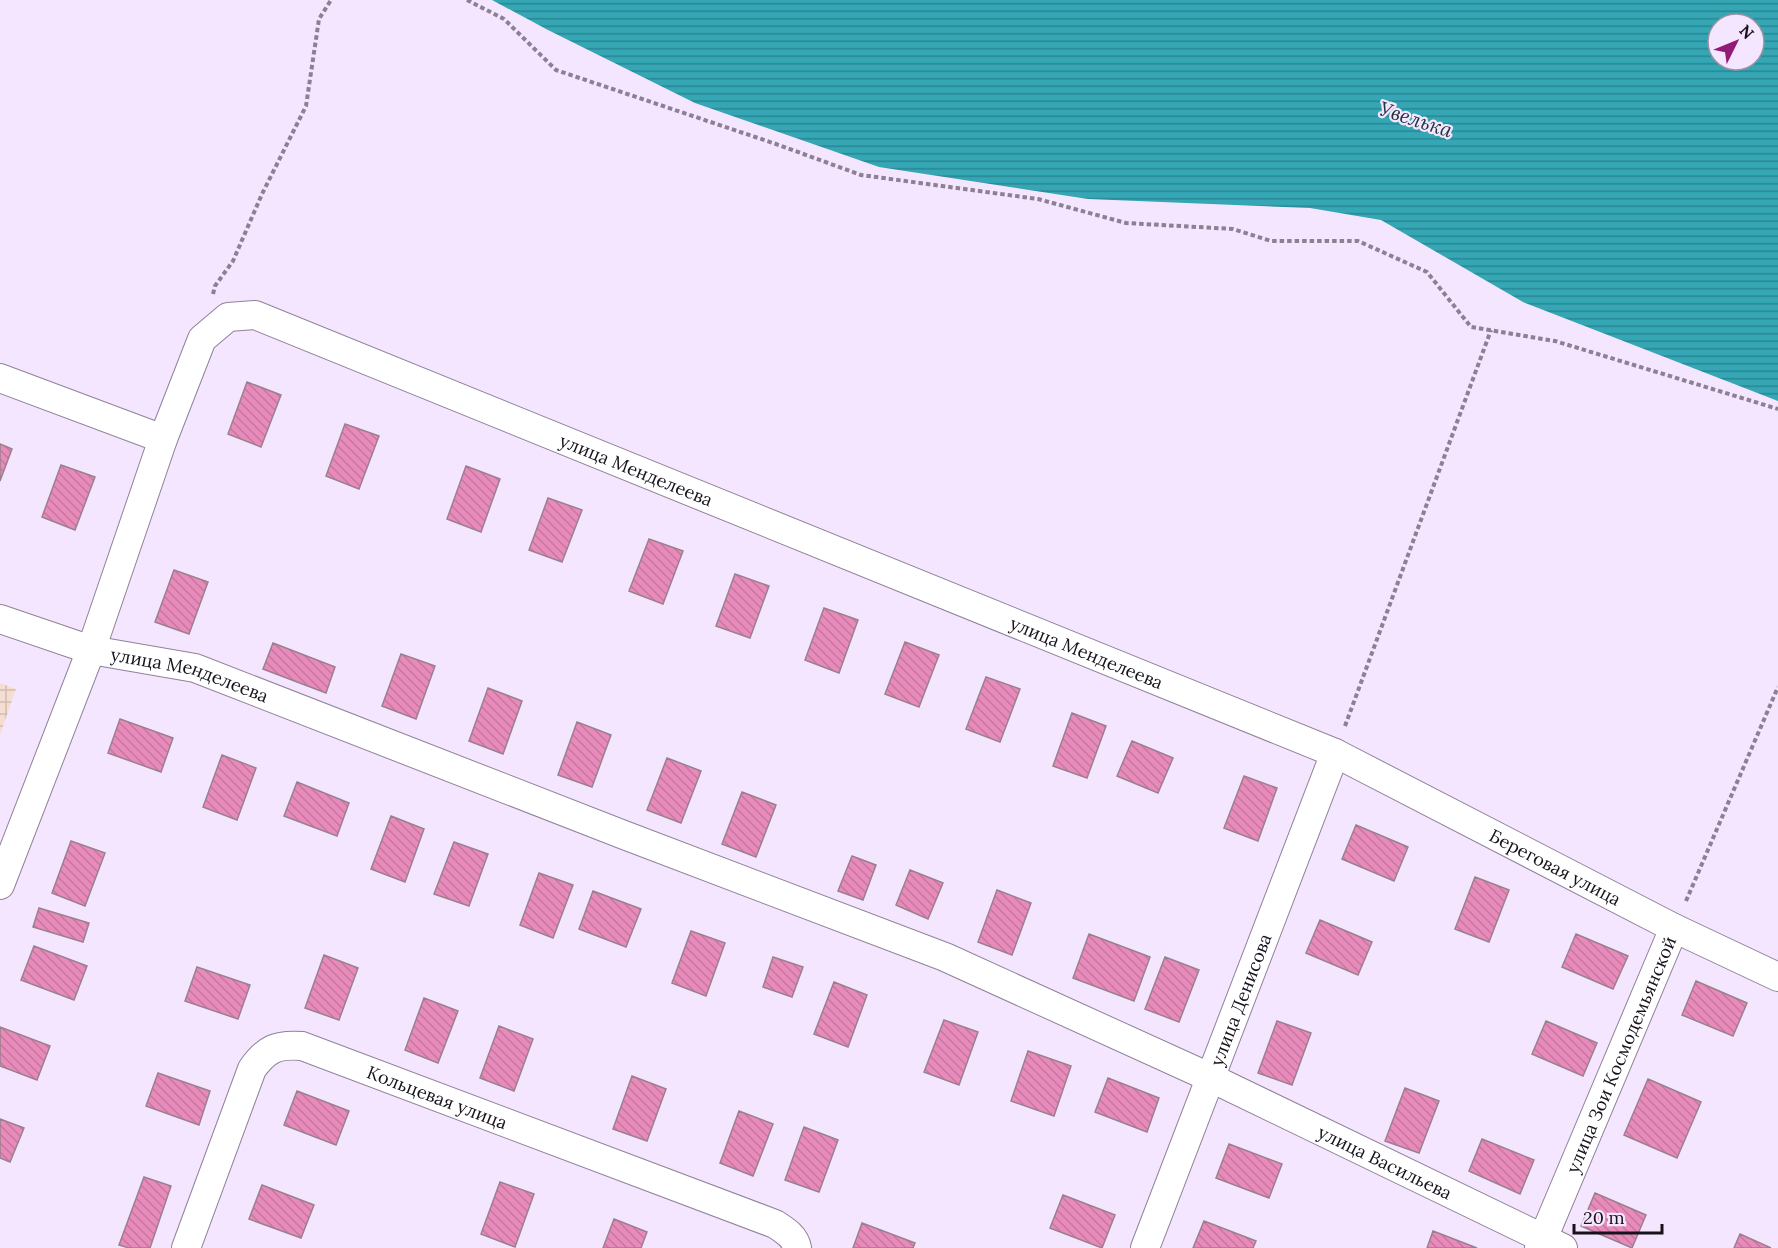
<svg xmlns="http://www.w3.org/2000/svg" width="1778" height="1248" font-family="Lora,serif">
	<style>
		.industrial { fill: url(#industrial-grid) }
		.water { fill: url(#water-rules); fill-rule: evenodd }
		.building { fill: url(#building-back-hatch); stroke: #9a808c; stroke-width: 1.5 }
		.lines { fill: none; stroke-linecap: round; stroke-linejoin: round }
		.street-casing { stroke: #8f8298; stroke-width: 30 }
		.path { stroke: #8b8192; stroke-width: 4; stroke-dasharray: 4.5 3; stroke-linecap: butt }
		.street { stroke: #fff; stroke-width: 28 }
		.labels { text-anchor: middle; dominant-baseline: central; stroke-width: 4.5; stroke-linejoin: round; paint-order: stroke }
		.street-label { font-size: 18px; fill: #17121b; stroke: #f5e6ff }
		.water-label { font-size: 20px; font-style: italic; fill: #1c3538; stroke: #f5e6ff }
	</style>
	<defs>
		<pattern id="industrial-grid" width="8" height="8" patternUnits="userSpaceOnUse" patternTransform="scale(1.5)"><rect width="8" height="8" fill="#f5ddd2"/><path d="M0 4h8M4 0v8" fill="none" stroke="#d1bdb4"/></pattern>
		<pattern id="water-rules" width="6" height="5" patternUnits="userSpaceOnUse" patternTransform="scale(1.5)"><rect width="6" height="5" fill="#34a6b4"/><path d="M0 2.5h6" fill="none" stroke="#2b8692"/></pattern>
		<pattern id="building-back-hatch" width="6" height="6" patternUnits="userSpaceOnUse" patternTransform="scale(1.5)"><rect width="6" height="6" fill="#e88bbb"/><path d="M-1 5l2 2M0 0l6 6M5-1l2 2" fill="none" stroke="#c677a0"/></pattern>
	</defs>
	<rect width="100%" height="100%" fill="#f5e6ff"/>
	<!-- industrial -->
	<path class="industrial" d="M0,683L16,689L0,735Z"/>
	<!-- water -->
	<path class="water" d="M492,0H1778V401L1523,302L1381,220L1310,208L1088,199L879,167L695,103L548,30ZM1718,24H1754V60H1718Z"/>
	<!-- building -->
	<path class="building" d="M247,382L281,395L261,447L228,434Z
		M345,424L379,436L359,489L326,476Z
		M0,444L12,449L0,481Z
		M61,465L95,477L75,530L42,517Z
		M466,466L500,479L481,532L447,519Z
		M548,498L582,510L562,562L529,550Z
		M649,539L683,551L663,604L629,591Z
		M174,570L208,582L189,634L155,622Z
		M735,574L769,586L750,638L716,626Z
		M824,608L858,620L839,673L805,660Z
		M905,642L939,655L919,707L885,694Z
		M273,643L335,667L326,693L263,669Z
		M401,654L435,666L416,719L382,706Z
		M986,677L1020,689L1000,742L966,729Z
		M488,688L522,701L503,754L469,741Z
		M1072,713L1106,726L1087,778L1053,766Z
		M120,719L173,738L161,772L108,753Z
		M577,722L611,735L592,787L558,775Z
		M1132,741L1173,758L1158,793L1117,776Z
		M222,755L256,768L237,820L203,807Z
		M667,758L701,771L681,823L647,810Z
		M1244,776L1277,788L1258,841L1224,828Z
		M297,782L349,803L337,836L284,816Z
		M742,792L776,805L756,857L722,844Z
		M391,816L424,829L405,882L371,869Z
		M1356,825L1408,847L1394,881L1342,859Z
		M71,841L105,853L85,906L52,893Z
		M454,842L488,854L469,906L434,894Z
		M852,856L876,865L863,900L838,891Z
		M910,870L943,883L928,919L896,905Z
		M539,873L573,885L553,938L520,925Z
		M1475,877L1509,890L1489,942L1455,929Z
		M997,890L1031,903L1012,955L978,942Z
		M593,891L641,909L626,947L579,929Z
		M39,908L89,923L83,942L33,927Z
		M1320,920L1372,942L1358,975L1306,953Z
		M691,931L725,943L706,996L672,983Z
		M1089,934L1150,957L1134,1001L1073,978Z
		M1576,934L1628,956L1613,989L1562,967Z
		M34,946L87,966L74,1000L21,980Z
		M324,955L358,968L339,1020L305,1008Z
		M773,957L803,967L792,997L763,987Z
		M1165,957L1199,970L1179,1022L1145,1009Z
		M197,967L250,985L238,1019L185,1001Z
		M1696,981L1747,1003L1733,1036L1682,1015Z
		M834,982L867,995L848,1047L814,1034Z
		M424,998L458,1011L438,1063L405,1050Z
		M944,1020L978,1032L959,1085L924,1072Z
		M1277,1021L1311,1033L1292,1085L1258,1073Z
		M1546,1021L1597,1043L1583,1076L1532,1054Z
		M499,1026L533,1039L514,1091L480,1078Z
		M0,1027L50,1046L37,1080L0,1066Z
		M1028,1051L1071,1066L1054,1116L1011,1101Z
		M158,1073L210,1091L199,1125L146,1106Z
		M632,1076L666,1089L647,1141L613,1129Z
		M1108,1078L1159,1098L1147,1132L1095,1112Z
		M1648,1079L1701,1102L1677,1158L1624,1135Z
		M1405,1088L1439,1101L1419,1153L1385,1141Z
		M297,1091L349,1111L336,1145L284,1125Z
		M739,1111L773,1124L753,1176L720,1163Z
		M0,1119L24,1128L10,1162L0,1158Z
		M804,1127L838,1140L819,1192L785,1180Z
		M1482,1139L1534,1160L1520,1194L1469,1171Z
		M1229,1144L1282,1164L1269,1198L1216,1178Z
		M144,1177L171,1186L150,1248H129L119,1245Z
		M500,1182L534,1194L515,1247L481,1234Z
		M262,1185L314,1205L301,1238L249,1219Z
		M1595,1193L1646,1215L1632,1248L1581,1226Z
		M1063,1195L1115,1215L1102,1248L1050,1228Z
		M614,1219L647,1232L641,1248H603Z
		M1204,1221L1256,1241L1253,1248H1193Z
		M862,1223L915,1243L913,1248H853Z
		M1433,1231L1477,1248H1427Z
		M1740,1234L1771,1248H1734Z"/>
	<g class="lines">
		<!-- street casing -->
		<g class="street-casing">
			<g id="street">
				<path id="s1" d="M0,378L163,439L202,339L228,317L255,315L1335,753L1674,928L1778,977"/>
				<path id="s2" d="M0,619L91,650L195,668L624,835L945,957L1209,1077L1563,1248"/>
				<path d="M0,885L91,650L163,439"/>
				<path id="s3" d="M186,1248L252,1069C266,1049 277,1044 302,1046L775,1224C784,1230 795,1236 797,1248"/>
				<path id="s4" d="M1145,1248L1335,753"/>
				<path id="s5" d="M1539,1248L1674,928"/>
			</g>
		</g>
		<!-- path -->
		<path class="path" d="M467,0L504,19L556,70L776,144L861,175L1038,199L1126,223L1233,229L1271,241H1358L1427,272L1471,327L1555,341L1778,409
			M213,294L215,286L233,261L262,194L306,106L319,19L331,0
			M1345,726L1491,330
			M1686,901L1778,687"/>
		<!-- street -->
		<use href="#street" class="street"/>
	</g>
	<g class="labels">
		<!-- street labels -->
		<g class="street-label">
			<text stroke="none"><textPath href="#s1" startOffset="754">улица Менделеева</textPath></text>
			<text stroke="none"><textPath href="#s1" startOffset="1240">улица Менделеева</textPath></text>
			<text stroke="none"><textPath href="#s2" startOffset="198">улица Менделеева</textPath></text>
			<text stroke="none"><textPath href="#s1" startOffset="1756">Береговая улица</textPath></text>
			<text stroke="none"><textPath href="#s4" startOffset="266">улица Денисова</textPath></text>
			<text stroke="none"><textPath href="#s5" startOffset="210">улица Зои Космодемьянской</textPath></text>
			<text stroke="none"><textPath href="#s3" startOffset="394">Кольцевая улица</textPath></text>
			<text stroke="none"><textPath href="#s2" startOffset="1491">улица Васильева</textPath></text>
		</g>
		<!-- water labels -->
		<g class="water-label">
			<text transform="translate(1416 119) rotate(18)">Увелька</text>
		</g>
	</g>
	<!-- north arrow -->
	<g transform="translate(1736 42) rotate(47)"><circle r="28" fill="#f5e6ff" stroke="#9c91a4" stroke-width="1.5"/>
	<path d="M0-4.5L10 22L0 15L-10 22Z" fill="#921b79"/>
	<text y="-9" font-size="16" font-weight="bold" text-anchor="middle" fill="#17121b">N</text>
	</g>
	<!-- scale -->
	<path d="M1574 1224v9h88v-9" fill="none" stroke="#17121b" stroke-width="3"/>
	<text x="1583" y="1224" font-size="18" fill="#17121b" stroke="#f5e6ff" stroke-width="4.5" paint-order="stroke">20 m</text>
</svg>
